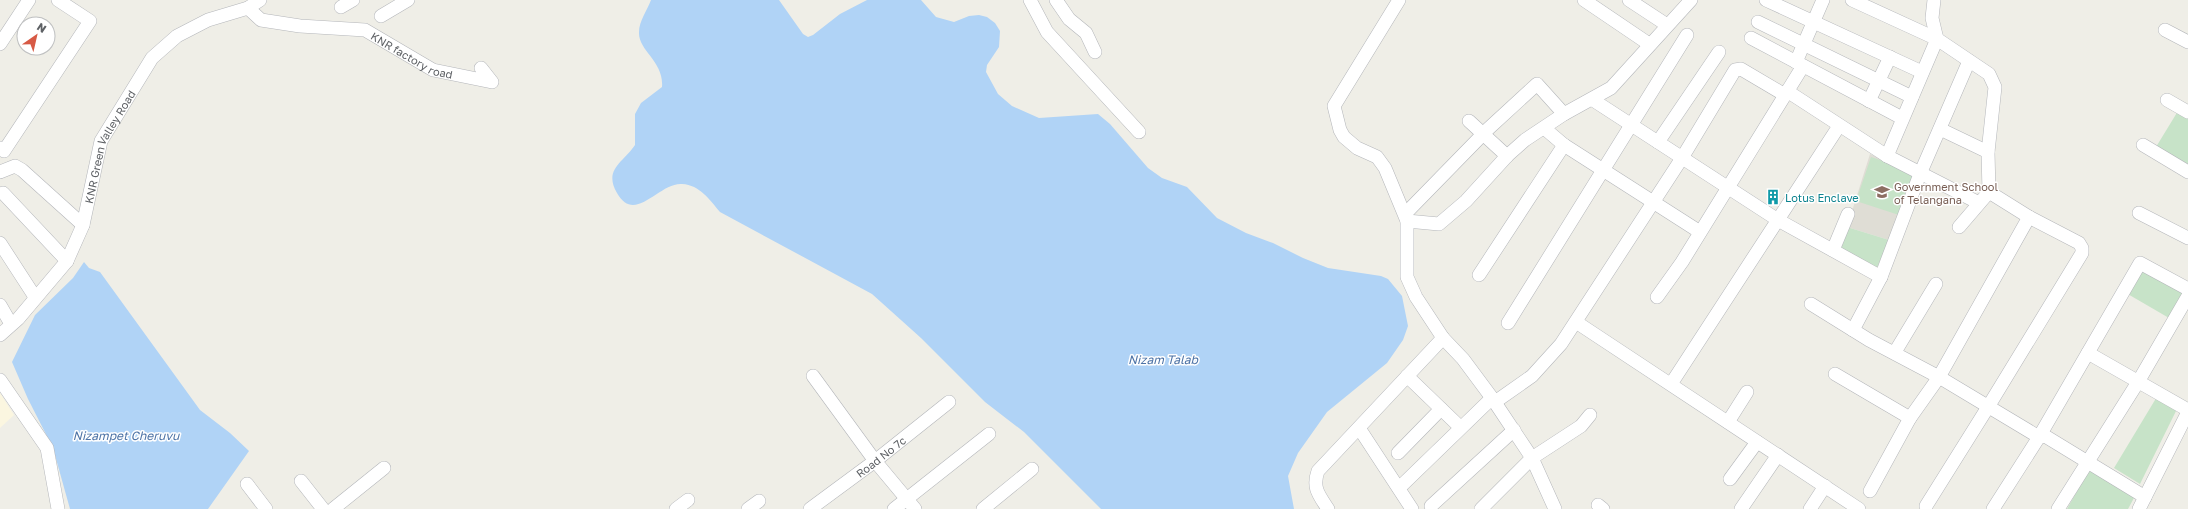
<svg xmlns="http://www.w3.org/2000/svg" width="2188" height="509" font-family="'Golos Text',sans-serif">
	<style>
		.commercial { fill: #fbf6e0 }
		.education { fill: #dfddd5 }
		.green { fill: #c7e3c8 }
		.water { fill: #b0d3f6 }
		.lines { fill: none; stroke-linecap: round; stroke-linejoin: round }
		.minor-casing { stroke: #b4b6ba; stroke-width: 14 }
		.minor { stroke: #fff; stroke-width: 13 }
		.labels { text-anchor: middle; dominant-baseline: central; stroke-width: 3; stroke-linejoin: round; paint-order: stroke }
		.street-label { font-size: 11px; fill: #5e6165; stroke: #fff }
		.education-label { font-size: 11px; fill: #785e54; stroke: #fff; text-anchor: start }
		.culture-label { font-size: 11px; fill: #0d838f; stroke: #fff; text-anchor: start }
		.water-label { font-size: 12px; font-style: italic; fill: #4d73a6; stroke: #fff }
	</style>
	<rect width="100%" height="100%" fill="#efeee7"/>
	<!-- commercial -->
	<path class="commercial" d="M0,393L14,415L0,428Z"/>
	<!-- education -->
	<path class="education" d="M1870,154L1913,173L1889,240L1847,227Z"/>
	<!-- green -->
	<path class="green" d="M2178,111L2188,116V164L2156,147Z
		M1871,157L1914,171L1899,215L1856,201Z
		M1847,227L1889,240L1876,270L1840,248Z
		M2141,268L2183,293L2169,318L2126,293Z
		M2158,395L2177,409L2140,484L2114,468Z
		M2089,470L2135,496L2128,509H2067Z"/>
	<!-- water -->
	<path class="water" d="M651,0H779L803,34L808,37L813,35L840,14L867,0H921L936,17L954,22L969,16L979,15L987,17L995,23L1000,31L999,47L987,65L986,72L998,94L1012,106L1039,118L1098,114L1110,124L1148,168L1162,178L1187,187L1217,218L1246,233L1273,243L1303,258L1328,268L1381,276L1388,279L1402,296L1408,326L1403,340L1387,363L1327,412L1298,453L1288,476L1294,509H1101L1024,432L985,402L921,338L872,294L720,212C710,200 700,185 682,184C659,182 635,225 617,193C603,169 624,162 635,145V114L641,103L662,87C664,61 638,51 639,32C639,21 647,11 651,0Z
		M84,262L89,268L100,272L200,410L230,433L249,451L208,509H70L53,448L28,399L12,362L35,315L73,278Z"/>
	<g class="lines">
		<!-- minor casing -->
		<g class="minor-casing">
			<g id="minor">
				<path d="M1030,0L1047,32L1139,132"/>
				<path d="M1056,0L1069,19L1086,33L1095,52"/>
				<path d="M1399,0L1334,106L1340,130L1344,137L1357,148L1377,157L1385,168L1407,221V277L1416,297L1443,338"/>
				<path d="M1584,0L1649,44"/>
				<path d="M1629,0L1667,25"/>
				<path d="M1766,0L1922,72"/>
				<path d="M1852,0L1937,39L1989,74L1995,87L1988,152L1989,192L1959,227"/>
				<path d="M341,7L353,0"/>
				<path id="s1" d="M248,8L261,20L300,26L365,30L433,70L492,82L481,68"/>
				<path d="M381,16L408,0"/>
				<path d="M1758,22L1912,97"/>
				<path d="M2165,30L2188,42"/>
				<path d="M1751,38L1902,118"/>
				<path d="M0,44L29,0"/>
				<path d="M1796,62L1823,0"/>
				<path d="M1787,91L1887,156L1977,202"/>
				<path d="M1593,100L1778,220L1881,277"/>
				<path d="M2167,100L2188,112"/>
				<path d="M1869,101L1890,57"/>
				<path d="M1469,121L1507,156"/>
				<path d="M1544,128L1564,145L1700,232"/>
				<path d="M1940,129L1988,152"/>
				<path d="M1658,142L1719,52"/>
				<path d="M2143,145L2188,172"/>
				<path d="M0,148L4,151L90,21L58,0"/>
				<path d="M1887,156L1937,39L1932,18L1934,0"/>
				<path d="M0,172L15,166L22,170L83,225"/>
				<path d="M3,193L67,261"/>
				<path d="M2139,213L2188,238"/>
				<path d="M1405,214L1488,129L1537,84L1564,114"/>
				<path d="M1407,221L1439,224L1466,201L1507,156L1525,140L1564,114L1611,88L1691,0"/>
				<path d="M0,243L35,297"/>
				<path d="M1833,250L1848,214"/>
				<path d="M1479,275L1564,145"/>
				<path d="M1657,297L1682,262L1803,66"/>
				<path d="M1811,304L1869,340L1939,377L2039,437L2045,436L2145,497"/>
				<path d="M0,305L11,324"/>
				<path d="M1576,322L1859,509"/>
				<path d="M1508,323L1687,35"/>
				<path d="M1853,330L1881,277L1920,174L1969,61"/>
				<path id="s2" d="M0,335L18,319L67,261L83,225L101,141L152,58L177,36L208,20L248,8L260,0"/>
				<path d="M1895,352L1936,284"/>
				<path d="M2088,353L2188,410"/>
				<path d="M1835,374L1910,418"/>
				<path d="M813,376L875,461L915,509"/>
				<path d="M1407,376L1460,427"/>
				<path d="M0,380L47,448L58,509"/>
				<path d="M1671,384L1839,126"/>
				<path d="M1495,402L1532,376L1561,344L1682,158L1735,70L1741,69L1785,95"/>
				<path d="M1728,422L1747,392"/>
				<path d="M1359,428L1412,509"/>
				<path d="M1398,453L1441,409"/>
				<path d="M1730,479L1757,442"/>
				<path d="M301,481L323,509"/>
				<path d="M247,484L266,509"/>
				<path d="M1399,488L1492,398"/>
				<path d="M1870,491L1910,418L1939,377L2029,217"/>
				<path d="M1598,505L1603,509"/>
				<path d="M1431,506L1514,430"/>
				<path d="M1926,506L1988,407L2082,253V248L2079,243L2029,217L1989,192"/>
				<path d="M333,509L384,468"/>
				<path d="M676,509L688,500"/>
				<path d="M748,509L759,501"/>
				<path id="s3" d="M810,509L875,461L949,402"/>
				<path d="M894,509L989,434"/>
				<path d="M983,509L1032,469"/>
				<path d="M1328,509C1319,495 1312,488 1318,471L1443,338L1463,359L1492,398L1532,458L1555,509"/>
				<path d="M1481,509L1532,458L1581,426L1590,415"/>
				<path d="M1741,509L1778,455"/>
				<path d="M1810,509L1825,486"/>
				<path d="M1993,509L2039,437L2140,263L2188,289"/>
				<path d="M2058,509L2138,382L2188,296"/>
				<path d="M2139,509L2188,412"/>
			</g>
		</g>
		<!-- minor -->
		<use href="#minor" class="minor"/>
	</g>
	<!-- icons -->
	<defs>
		<g id="school-bare" transform="scale(1.2)"><path d="M0-5L7-2L0 1L-7-2ZM-4 1L0 2.5L4 1V4Q0 6-4 4Z" fill="#8d6e63" stroke="#fff" stroke-width="2.5" paint-order="stroke"/></g>
		<g id="building-bare" transform="scale(1.2)"><path d="M-4-6H4V6H1V3H-1V6H-4ZM-2.5-4.3h1.7v1.8h-1.7ZM.8-4.3h1.7v1.8H.8ZM-2.5-1h1.7V.8h-1.7ZM.8-1h1.7V.8H.8Z" fill="#0f9aa8" stroke="#fff" stroke-width="2.5" paint-order="stroke"/></g>
	</defs>
	<g fill-rule="evenodd">
		<use href="#school-bare" x="1882" y="192"/>
		<use href="#building-bare" x="1773" y="197"/>
	</g>
	<g class="labels">
		<!-- street labels -->
		<g class="street-label">
			<text stroke="none"><textPath href="#s1" startOffset="176">KNR factory road</textPath></text>
			<text stroke="none"><textPath href="#s2" startOffset="223">KNR Green Valley Road</textPath></text>
			<text stroke="none"><textPath href="#s3" startOffset="88">Road No 7c</textPath></text>
		</g>
		<!-- education labels -->
		<g class="education-label">
			<text x="1894" y="186">Government School<tspan x="1894" dy="13">of Telangana</tspan></text>
		</g>
		<!-- culture labels -->
		<g class="culture-label">
			<text x="1785" y="197">Lotus Enclave</text>
		</g>
		<!-- water labels -->
		<g class="water-label">
			<text x="1163" y="359">Nizam Talab</text>
			<text x="126" y="435">Nizampet Cheruvu</text>
		</g>
	</g>
	<!-- north arrow -->
	<g transform="translate(36 36) rotate(34)"><circle r="19" fill="#ffffff" stroke="#bfc0c1"/>
	<path d="M0-3L7 15L0 10L-7 15Z" fill="#d75a45"/>
	<text y="-6" font-size="11" font-weight="bold" text-anchor="middle" fill="#5e6165">N</text>
	</g>
</svg>
